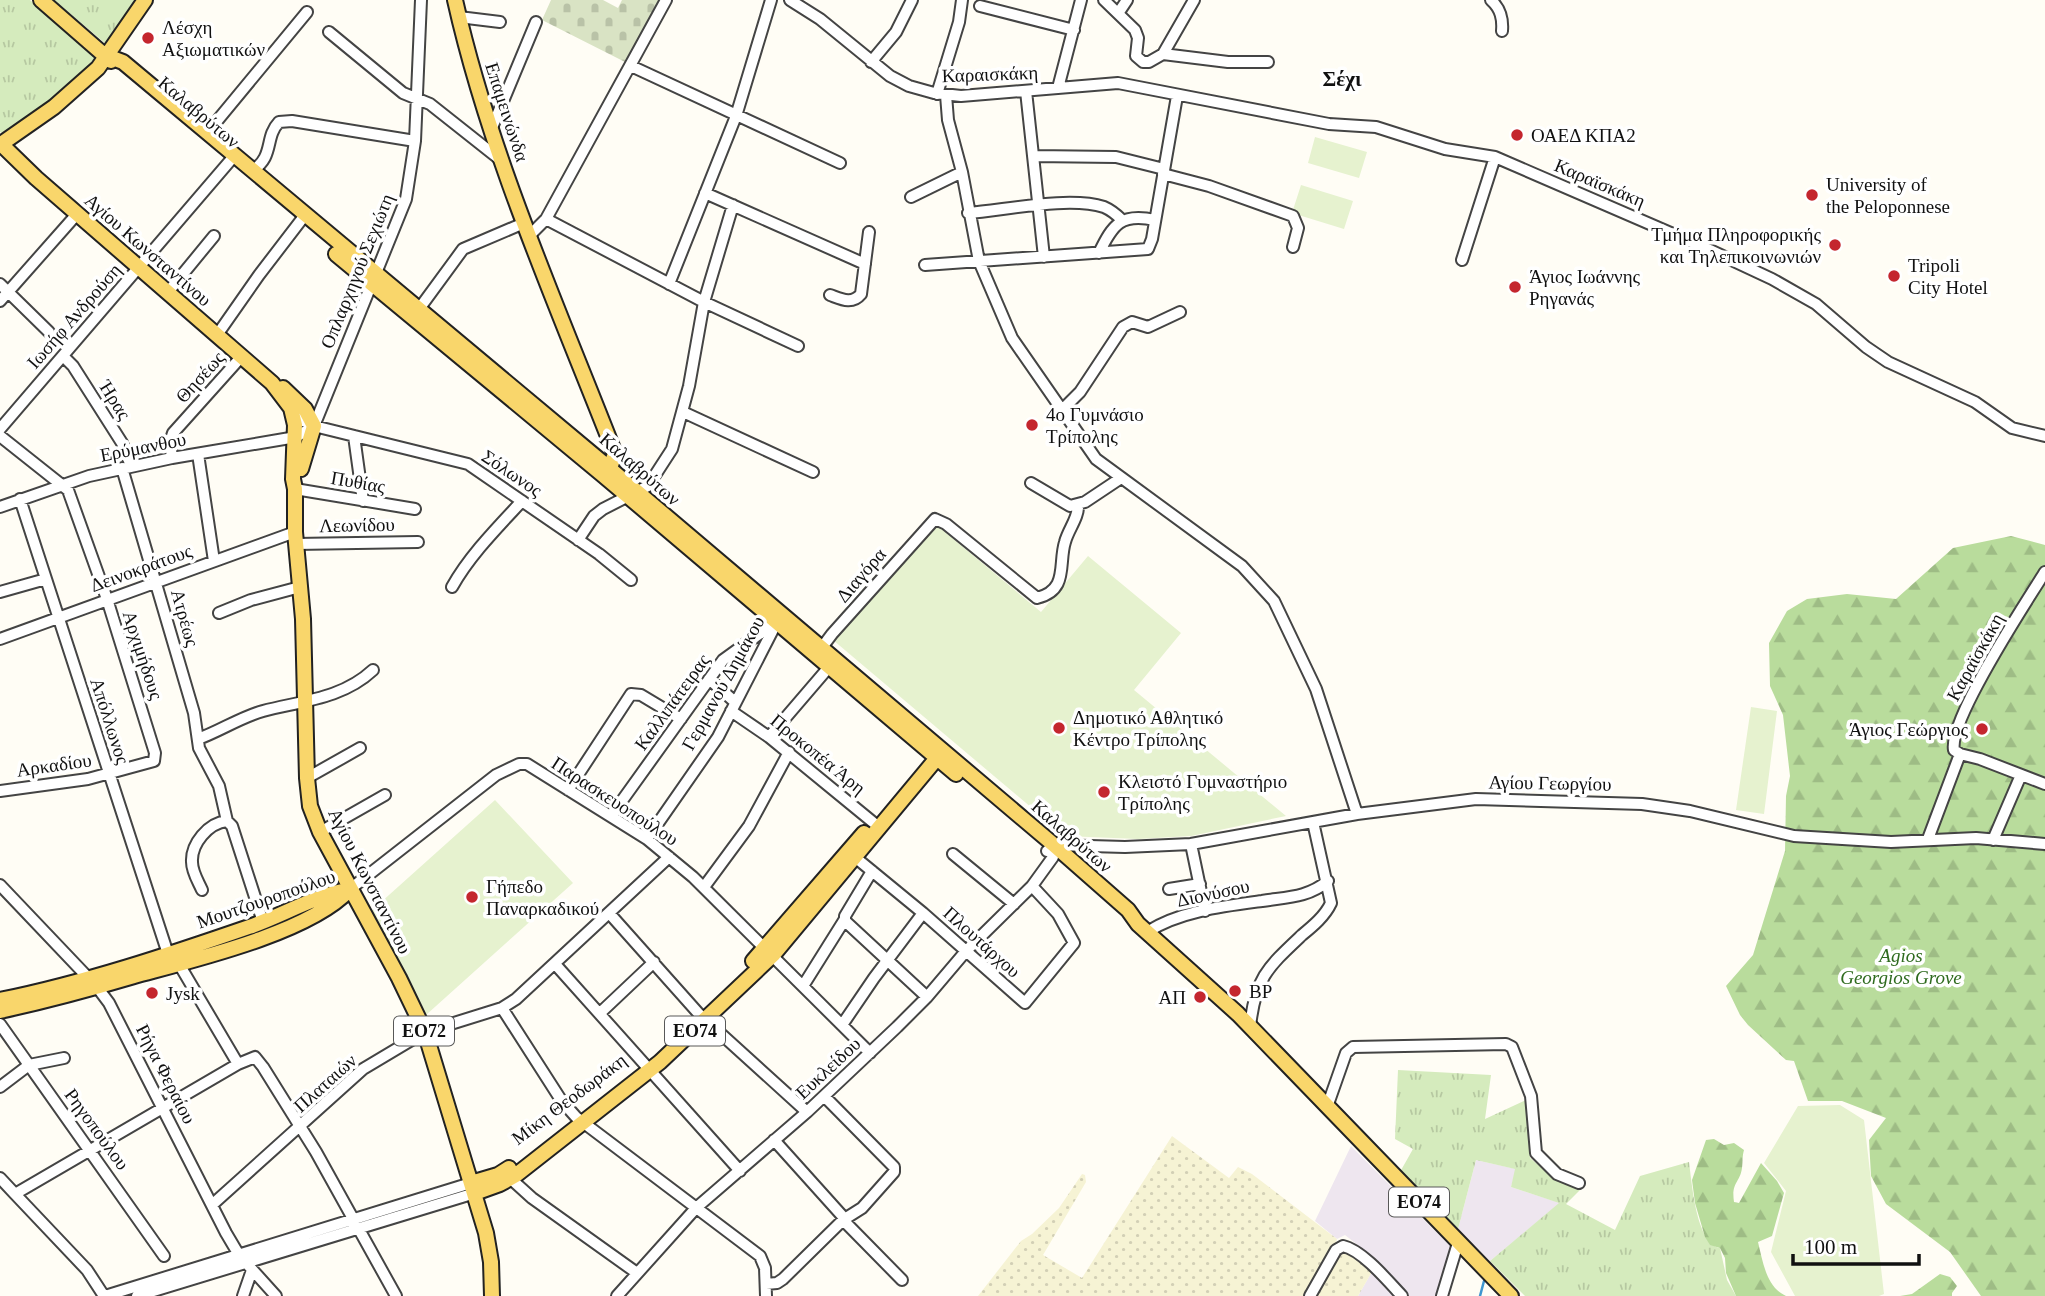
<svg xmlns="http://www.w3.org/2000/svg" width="2045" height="1296" font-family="Georgia,serif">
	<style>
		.industrial { fill: #eee6ef }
		.farmland { fill: url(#farmland-dots) }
		.grass { fill: url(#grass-tufts) }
		.forest { fill: url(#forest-firs) }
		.cemetery { fill: url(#cemetery-stones) }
		.pitch { fill: #e6f2cf }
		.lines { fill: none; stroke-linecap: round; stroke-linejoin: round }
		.stream { stroke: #3f96cf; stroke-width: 2.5 }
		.minor-casing { stroke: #444; stroke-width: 14 }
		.major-casing { stroke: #222; stroke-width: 18 }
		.minor { stroke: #fff; stroke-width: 10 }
		.major { stroke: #f9d66b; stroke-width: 14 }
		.poi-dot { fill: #c4262e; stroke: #fff; stroke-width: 2.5 }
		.labels { text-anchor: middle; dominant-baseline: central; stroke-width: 7; stroke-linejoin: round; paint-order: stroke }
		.shield { fill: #fff; stroke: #585858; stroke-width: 2 }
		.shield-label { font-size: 18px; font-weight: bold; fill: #111 }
		.poi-label { font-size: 19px; fill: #111; stroke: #fff; text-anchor: start }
		.street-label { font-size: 19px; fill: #111; stroke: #fff }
		.park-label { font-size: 19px; font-style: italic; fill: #2f6b1f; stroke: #fff }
		.neighbourhood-label { font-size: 21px; font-weight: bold; fill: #111; stroke: #fff }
	</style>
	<defs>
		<pattern id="farmland-dots" width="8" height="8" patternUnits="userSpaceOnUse" patternTransform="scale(1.75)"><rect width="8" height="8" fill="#f6f3d4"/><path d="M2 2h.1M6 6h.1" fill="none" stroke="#d2cfb5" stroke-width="1.8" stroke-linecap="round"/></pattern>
		<pattern id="grass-tufts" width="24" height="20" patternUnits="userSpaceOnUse" patternTransform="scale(1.75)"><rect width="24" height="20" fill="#d5ebbd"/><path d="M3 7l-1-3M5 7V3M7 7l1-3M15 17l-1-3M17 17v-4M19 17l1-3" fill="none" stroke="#b6c8a1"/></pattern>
		<pattern id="forest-firs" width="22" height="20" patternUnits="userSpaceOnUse" patternTransform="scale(1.75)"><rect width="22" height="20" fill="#b9dc9c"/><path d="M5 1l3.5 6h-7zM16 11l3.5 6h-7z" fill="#9ebc85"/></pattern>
		<pattern id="cemetery-stones" width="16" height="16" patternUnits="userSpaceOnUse" patternTransform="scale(1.75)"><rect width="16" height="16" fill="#d9e3c4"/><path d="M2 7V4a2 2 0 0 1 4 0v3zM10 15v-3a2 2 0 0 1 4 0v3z" fill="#b9c2a7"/></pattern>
	</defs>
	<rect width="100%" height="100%" fill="#fffdf5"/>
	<!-- industrial -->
	<path class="industrial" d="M1351,1146L1452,1248L1436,1296H1358L1378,1261L1345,1235L1337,1239L1315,1221Z
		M1476,1160L1516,1169L1511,1187L1560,1203L1490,1261L1458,1229Z"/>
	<!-- farmland -->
	<path class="farmland" d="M1172,1136L1229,1178L1238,1167L1252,1174L1337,1239L1336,1242L1343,1251L1352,1252L1373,1270L1358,1296H978L1021,1241L1032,1234L1059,1208L1082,1174L1085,1175L1086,1182L1043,1255L1082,1278Z"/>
	<!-- grass -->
	<path class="grass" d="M0,0H30L95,57C80,78 29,128 6,135L0,132Z
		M54,0H141L106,44Z
		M1398,1070L1491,1075L1485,1119L1526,1100L1530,1158L1554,1178L1582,1188L1566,1204L1615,1230L1640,1176L1689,1162C1692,1183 1696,1244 1720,1248L1727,1280L1736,1296H1525L1490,1261L1559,1203L1511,1187L1515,1169L1476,1160L1458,1229L1400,1172L1413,1149L1395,1139Z"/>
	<!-- forest -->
	<path class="forest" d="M2011,536L2045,545V1296H1981L1950,1252L1886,1204L1871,1176L1869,1140L1886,1118L1842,1101H1808L1794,1061L1786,1060L1748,1025L1740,1015L1726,986L1753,955L1785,851L1786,796L1790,776L1783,715L1770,686L1769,643L1787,611L1807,599L1847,594L1896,599L1953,548Z
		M1714,1139L1724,1145L1734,1143L1744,1150C1742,1157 1743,1161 1742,1168C1740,1183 1731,1182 1734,1202L1739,1203L1761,1163L1777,1181L1784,1193L1772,1236L1758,1242C1763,1262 1766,1287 1786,1296H1736L1726,1273L1725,1258L1720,1248L1710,1245L1705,1237L1695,1203L1692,1180L1706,1140Z
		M1940,1274L1950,1277L1957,1286L1952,1293V1296H1900L1912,1294Z"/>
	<!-- cemetery -->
	<path class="cemetery" d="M551,0H603L618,8L622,0H662L627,63L542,20Z"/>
	<!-- pitch -->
	<path class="pitch" d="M1315,137L1367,152L1359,178L1308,163Z
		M1301,185L1353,201L1344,229L1292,213Z
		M933,522L1041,612L1088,556L1181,633L1134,690L1286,816L1191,836L1138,839L1065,836L833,640Z
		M1751,707L1777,711L1764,814L1736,810Z
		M495,800L573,883L426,1015L370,912Z
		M1840,1105L1864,1120L1884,1294L1879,1296H1795L1771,1252L1786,1191L1764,1163L1798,1106Z"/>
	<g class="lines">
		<!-- stream -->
		<path class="stream" d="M1480,1296L1484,1281"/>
		<!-- minor casing -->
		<g class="minor-casing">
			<path id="minor" d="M790,0L820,19L890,76L909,86L934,93L961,96L1118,83L1329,124L1376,127L1445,149L1495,157L1710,250L1772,279L1816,304L1866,347L1888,362L1975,402L2012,428L2045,436
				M1104,0L1135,30L1138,38L1136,56L1143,62
				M1491,0C1501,9 1503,19 1502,31
				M980,6L1074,30
				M1119,12L1127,0
				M459,17L500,22
				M329,32L403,93L430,104L502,161
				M1163,54L1194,0
				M871,62L896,32L912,0
				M1143,62H1149L1163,54L1228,62H1268
				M631,66L840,163
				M1058,88L1081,0
				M1026,91L1044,257
				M937,94L959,22L962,0
				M946,95L948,120L962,172L979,261L1012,338L1096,459L1242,566L1274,601L1316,689L1357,814
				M491,130L536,22
				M207,133L307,12
				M1033,156L1116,157L1164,169
				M252,171C275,156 264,138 279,122L292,121L415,141
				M1163,174L1209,186L1293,216L1298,228L1293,247
				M705,193L865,264
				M911,197L962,172
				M968,213C1006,210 1069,196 1104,207C1111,210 1117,215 1122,220
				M546,219L704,302L798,346
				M530,235L546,219L666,0
				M1099,253C1113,224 1121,213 1155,220
				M1462,260L1495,157
				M925,265L1148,249L1152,239L1177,96
				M0,284L49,332
				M669,284L736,116L771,0
				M168,292L214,236
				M830,295C841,299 852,305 861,294L869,232
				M0,301L77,214
				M419,309L463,249L524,223
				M217,335L259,275L305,215
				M63,356L73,366L122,443L131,466
				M294,410L303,421L314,426L468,464L599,554L631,580
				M1062,410L1080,392L1123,327L1132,322L1148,327L1180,312
				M683,412L813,472
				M314,426L406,199L415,141L421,0
				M0,429L235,155
				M0,436L68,490L107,599L155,753L154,761L88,779L0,791
				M354,436L363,501
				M198,454L214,561
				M172,458L170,442L173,433L242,356
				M122,468L194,713L199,748L219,786L227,821
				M1031,483L1070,506L1085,502L1121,478
				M295,489L415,509
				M20,499L168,954L179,964L238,1064
				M0,507L89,476L172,458L296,437L314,426
				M578,540L594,516L603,509L648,486L672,449L689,386L704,302L733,205
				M296,544L418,542
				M452,587C470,555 497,528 522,501
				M0,592L46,579
				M219,613L251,600L300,587
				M0,639L295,532
				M817,654L832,634L935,519L946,524L1037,598C1069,590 1058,564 1065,542C1068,530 1079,517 1078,505
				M709,679L735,702
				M731,711L769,737L880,828
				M769,737L829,667
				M198,739C220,731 241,717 263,711C301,701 342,699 373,670
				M1960,754L1980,759L2045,784
				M307,778L360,748
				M568,790L631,694L641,695L681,719
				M611,816L723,660L773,624
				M320,832L385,795
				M647,839L718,737L780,616
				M1928,839L1960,754L1954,750C1948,721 2026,602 2045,572
				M1993,840L2021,775
				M1191,844L1205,911
				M1047,851L1054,845L1125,847L1191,844L1357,814L1476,799L1642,804L1690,811L1794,836L1891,842L1976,838L2045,844
				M953,854L1014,904
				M856,858L923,913L1025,1003L1074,943L1058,914L1032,886
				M872,871L845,916V921L927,997
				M0,885L97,987L109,1003L226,1233L239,1255L276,1296
				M704,887L749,826L789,752
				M1169,889L1200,884
				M202,890C198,881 192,872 192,862C191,844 208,823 227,821L232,826L263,922
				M349,890L496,775L519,764H527L647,839L693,877L870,1053
				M609,913L699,1014L807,1112
				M1147,932C1180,911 1224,906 1262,901C1287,897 1307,898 1328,881
				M555,964L740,1171
				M803,986L845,919
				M502,1008L561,1100L576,1117L760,1256L765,1268L766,1296
				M600,1013L654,962
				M0,1024L164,1256
				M842,1025L874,978L923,913
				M1250,1027C1255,978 1268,967 1302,935C1313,926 1325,916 1331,903L1313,822
				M0,1087L29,1065L64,1058
				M1327,1107L1346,1053L1353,1047L1506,1044L1512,1047L1531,1096L1536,1153L1557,1174L1579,1183
				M774,1140L845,1219
				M0,1178L15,1194L238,1064L255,1057L263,1067L316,1152L396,1296
				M511,1179L532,1198L637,1273
				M15,1194L87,1270L104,1296
				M213,1204L363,1069L425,1032L502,1008L516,999L669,857
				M843,1220L902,1280
				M766,1284L777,1283L783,1279L843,1220L862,1208L894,1172V1167L824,1096
				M105,1296L471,1183
				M137,1296L475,1193
				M243,1296L252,1270
				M617,1296L696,1208L807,1112L897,1027L927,997L966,951L1032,886L1053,857
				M1310,1296L1336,1250L1343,1246C1362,1250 1388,1281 1402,1296
				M1442,1296L1458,1243"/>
		</g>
		<!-- major casing -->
		<g class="major-casing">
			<path id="major" d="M41,0L111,61
				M145,0L98,68L54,107L1,144L36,178L272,383L291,408L295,425L293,479L295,489V532L303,619L307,778L310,806L320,832L399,978L425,1032L486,1233L491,1262L492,1296
				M455,0C490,156 557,305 615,454L611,465L604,474
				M107,56L123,62L609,468L1054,845L1128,910L1138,924L1238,1014L1511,1296
				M336,254L603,475L956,774
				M283,388L305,409L314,426L301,469
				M753,961L864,833
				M0,1000C84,983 168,955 249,927C282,916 315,895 349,890
				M0,1011C45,1001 90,989 134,976C193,960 309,933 349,890
				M471,1183L498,1175L509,1168
				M475,1193L500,1184L516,1175L660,1062L773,955L942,752"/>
		</g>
		<!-- minor -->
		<use href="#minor" class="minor"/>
		<!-- major -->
		<use href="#major" class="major"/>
	</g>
	<!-- markers -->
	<g class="poi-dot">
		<circle cx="148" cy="38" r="7"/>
		<circle cx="1517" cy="135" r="7"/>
		<circle cx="1812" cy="195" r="7"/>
		<circle cx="1835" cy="245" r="7"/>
		<circle cx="1894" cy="276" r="7"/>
		<circle cx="1515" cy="287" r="7"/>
		<circle cx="1032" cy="425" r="7"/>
		<circle cx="1059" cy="728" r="7"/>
		<circle cx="1982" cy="729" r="7"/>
		<circle cx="1104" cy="792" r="7"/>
		<circle cx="472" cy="897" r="7"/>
		<circle cx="1235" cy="991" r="7"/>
		<circle cx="152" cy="993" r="7"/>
		<circle cx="1200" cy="997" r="7"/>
	</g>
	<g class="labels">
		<!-- shield labels -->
		<g class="shield">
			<rect x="394" y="1016.5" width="60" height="29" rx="5"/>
			<rect x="665" y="1016.5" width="60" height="29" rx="5"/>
			<rect x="1389" y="1187.5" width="60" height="29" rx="5"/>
		</g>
		<g class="shield-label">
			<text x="424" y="1031">ΕΟ72</text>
			<text x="695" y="1031">ΕΟ74</text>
			<text x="1419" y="1202">ΕΟ74</text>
		</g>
		<!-- poi labels -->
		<g class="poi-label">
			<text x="162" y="27">Λέσχη<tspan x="162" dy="22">Αξιωματικών</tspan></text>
			<text x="1531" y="135">ΟΑΕΔ ΚΠΑ2</text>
			<text x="1826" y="184">University of<tspan x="1826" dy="22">the Peloponnese</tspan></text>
			<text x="1821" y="234" text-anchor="end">Τμήμα Πληροφορικής<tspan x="1821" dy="22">και Τηλεπικοινωνιών</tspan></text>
			<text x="1908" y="265">Tripoli<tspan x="1908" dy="22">City Hotel</tspan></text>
			<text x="1529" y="276">Άγιος Ιωάννης<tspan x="1529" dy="22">Ρηγανάς</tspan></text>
			<text x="1046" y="414">4ο Γυμνάσιο<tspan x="1046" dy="22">Τρίπολης</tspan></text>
			<text x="1073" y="717">Δημοτικό Αθλητικό<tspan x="1073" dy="22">Κέντρο Τρίπολης</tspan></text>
			<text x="1968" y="729" text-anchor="end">Άγιος Γεώργιος</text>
			<text x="1118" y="781">Κλειστό Γυμναστήριο<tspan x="1118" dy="22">Τρίπολης</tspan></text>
			<text x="486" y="886">Γήπεδο<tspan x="486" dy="22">Παναρκαδικού</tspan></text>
			<text x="1249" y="991">BP</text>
			<text x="166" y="993">Jysk</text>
			<text x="1186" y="997" text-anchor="end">ΑΠ</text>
		</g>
		<!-- street labels -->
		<g class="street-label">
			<text transform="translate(990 74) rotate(-2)">Καραισκάκη</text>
			<text transform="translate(199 112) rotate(40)">Καλαβρύτων</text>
			<text transform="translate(507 112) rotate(72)">Επαμεινώνδα</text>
			<text transform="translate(1600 183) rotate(23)">Καραϊσκάκη</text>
			<text transform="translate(148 250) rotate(41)">Αγίου Κωνσταντίνου</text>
			<text transform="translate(357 271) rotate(-68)">Οπλαρχηγού Σεχιώτη</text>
			<text transform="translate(74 316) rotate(-49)">Ιωσήφ Ανδρούση</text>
			<text transform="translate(200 377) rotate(-48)">Θησέως</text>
			<text transform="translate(115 400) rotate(58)">Ήρας</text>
			<text transform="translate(143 447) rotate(-11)">Ερύμανθου</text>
			<text transform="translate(640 469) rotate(41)">Καλαβρύτων</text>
			<text transform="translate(512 473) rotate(34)">Σόλωνος</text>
			<text transform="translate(358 482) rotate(10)">Πυθίας</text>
			<text transform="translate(357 525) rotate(-1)">Λεωνίδου</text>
			<text transform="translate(141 568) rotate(-20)">Δεινοκράτους</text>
			<text transform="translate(861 575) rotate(-49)">Διαγόρα</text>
			<text transform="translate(185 618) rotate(74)">Ατρέως</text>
			<text transform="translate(143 655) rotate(72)">Αρχιμήδους</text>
			<text transform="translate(1975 657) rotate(-61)">Καραϊσκάκη</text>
			<text transform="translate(723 683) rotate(-61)">Γερμανού Δημάκου</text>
			<text transform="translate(672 702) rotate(-54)">Καλλιπάτειρας</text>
			<text transform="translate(110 721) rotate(72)">Απόλλωνος</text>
			<text transform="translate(818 754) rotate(39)">Προκοπέα Άρη</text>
			<text transform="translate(54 765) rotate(-8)">Αρκαδίου</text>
			<text transform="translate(1550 783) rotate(1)">Αγίου Γεωργίου</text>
			<text transform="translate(615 801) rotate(33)">Παρασκευοπούλου</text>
			<text transform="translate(1072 836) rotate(41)">Καλαβρύτων</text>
			<text transform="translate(370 881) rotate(63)">Αγίου Κωνσταντίνου</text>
			<text transform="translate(1213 893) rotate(-12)">Διονύσου</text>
			<text transform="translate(266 899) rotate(-19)">Μουτζουροπούλου</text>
			<text transform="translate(982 942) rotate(42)">Πλουτάρχου</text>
			<text transform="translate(828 1068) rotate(-43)">Ευκλείδου</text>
			<text transform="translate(166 1074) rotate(63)">Ρήγα Φεραίου</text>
			<text transform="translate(325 1083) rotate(-42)">Πλαταιών</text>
			<text transform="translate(569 1099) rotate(-37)">Μίκη Θεοδωράκη</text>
			<text transform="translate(97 1129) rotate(54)">Ρηγοπούλου</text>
		</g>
		<!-- park labels -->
		<g class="park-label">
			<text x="1901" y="955">Agios<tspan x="1901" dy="22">Georgios Grove</tspan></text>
		</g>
		<!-- neighbourhood labels -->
		<g class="neighbourhood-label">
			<text x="1342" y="79">Σέχι</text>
		</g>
	</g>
	<!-- scale -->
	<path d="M1793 1254v10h126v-10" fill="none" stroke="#111111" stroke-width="3.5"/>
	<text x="1804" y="1254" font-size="21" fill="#111111" stroke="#ffffff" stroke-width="5" paint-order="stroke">100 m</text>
</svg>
